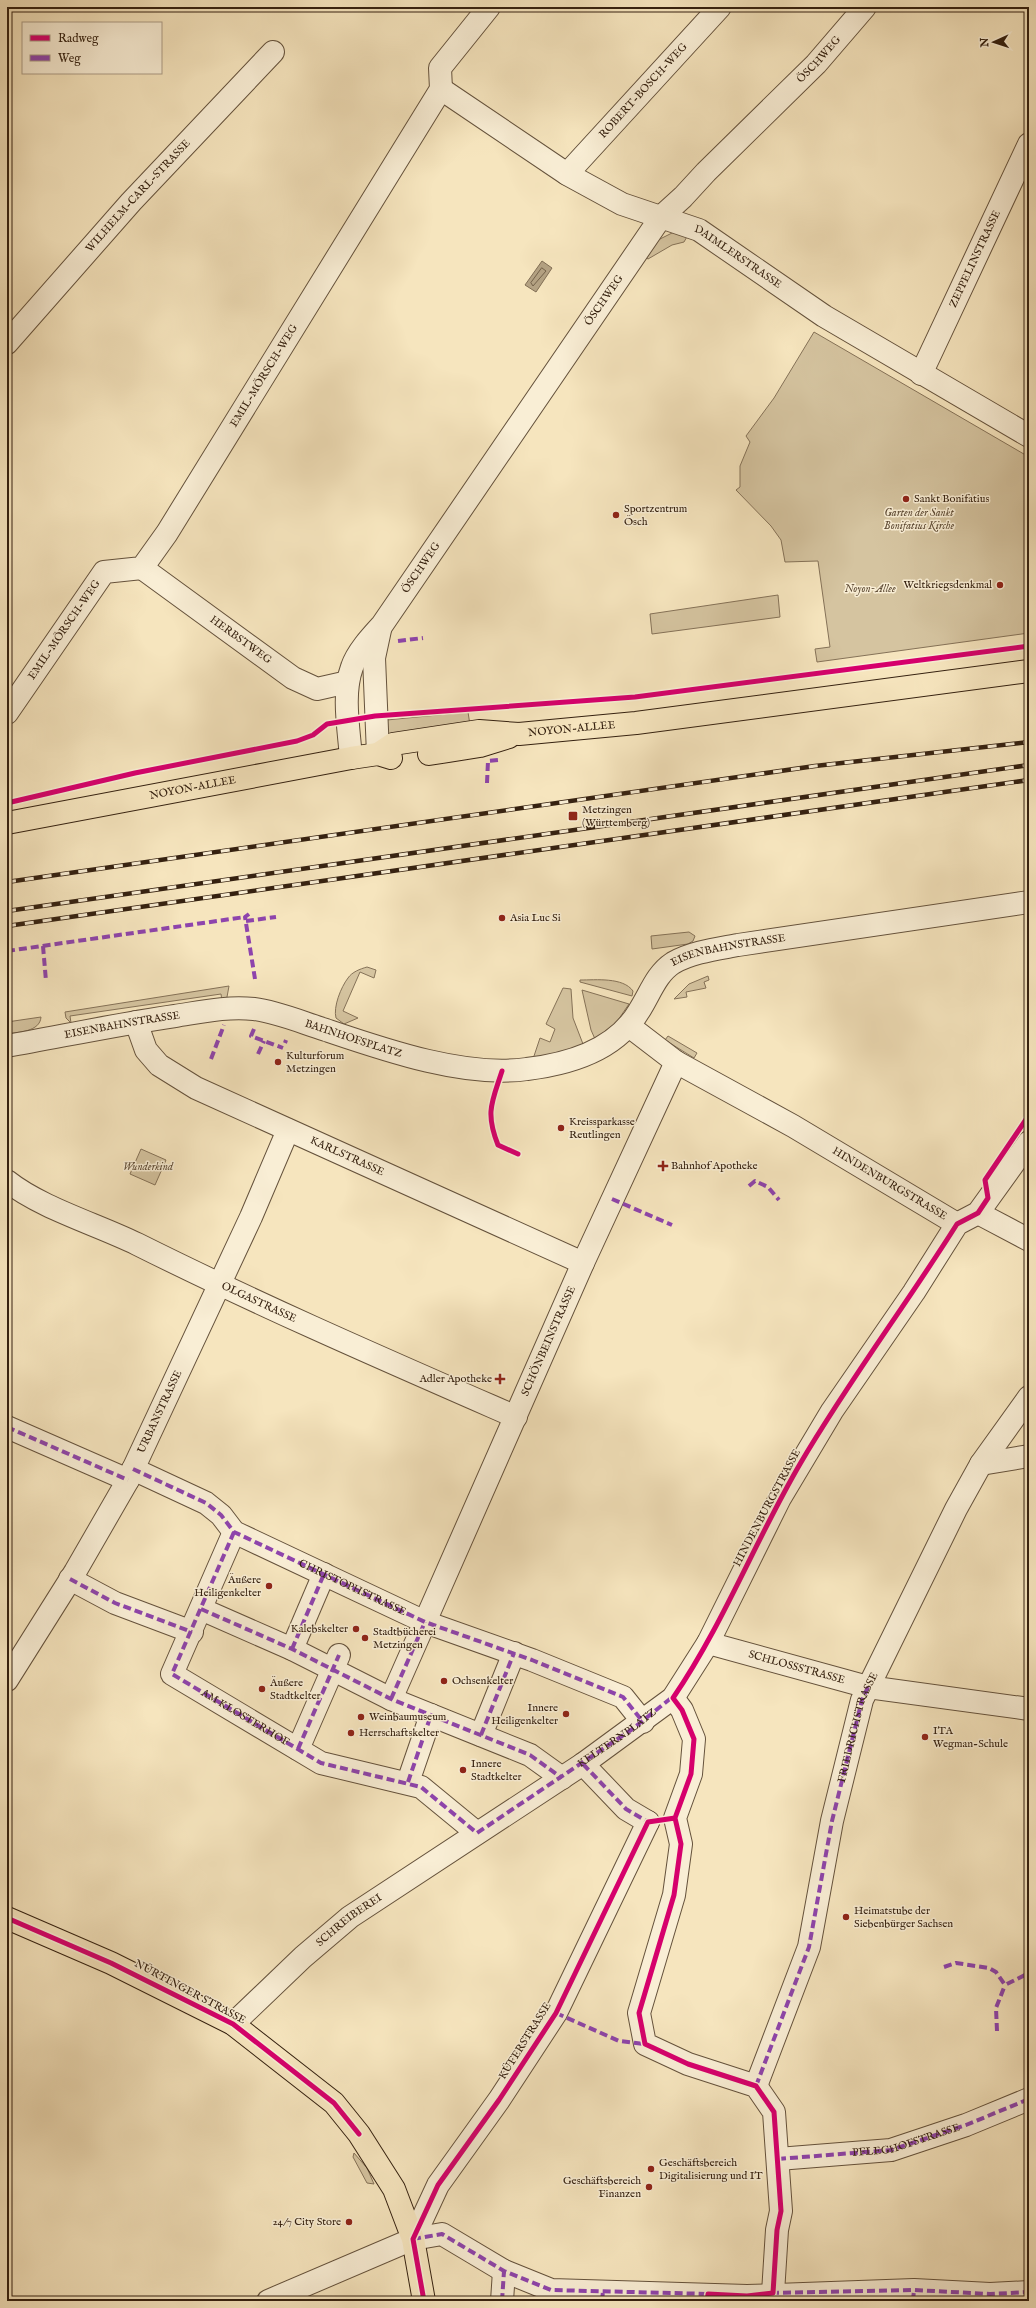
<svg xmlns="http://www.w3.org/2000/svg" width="1036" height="2308" font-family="'IM FELL English',serif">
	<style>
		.green { fill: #d5c4a0; stroke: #857258 }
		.water { fill: #b4a283; stroke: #816e55 }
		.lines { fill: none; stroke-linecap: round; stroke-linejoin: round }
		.shore { stroke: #74624a; stroke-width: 1 }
		.minor-casing { stroke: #65523c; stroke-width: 24 }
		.major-casing { stroke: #352110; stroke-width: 24 }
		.minor { stroke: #f9eed5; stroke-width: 22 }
		.major { stroke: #f6e5be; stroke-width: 22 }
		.rail-casing { stroke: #352110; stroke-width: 4.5 }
		.rail { stroke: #f9eed5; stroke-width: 3; stroke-dasharray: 9; stroke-linecap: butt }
		.quiet { stroke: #8e44ad; stroke-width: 4; stroke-dasharray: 8 4; stroke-linecap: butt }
		.cycleway-casing { stroke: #f9eed5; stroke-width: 8 }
		.cycleway { stroke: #d6006c; stroke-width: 5 }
		.poi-dot { fill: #8f2418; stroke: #f9eed5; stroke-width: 1.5 }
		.labels { text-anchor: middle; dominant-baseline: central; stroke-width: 3; stroke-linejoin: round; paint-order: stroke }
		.street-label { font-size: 11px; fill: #352110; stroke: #f9eed5 }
		.poi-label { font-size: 11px; fill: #352110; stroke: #f9eed5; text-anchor: start }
		.park-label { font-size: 11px; font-style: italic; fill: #5d4a34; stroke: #f9eed5 }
	</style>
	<rect width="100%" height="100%" fill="#f6e5be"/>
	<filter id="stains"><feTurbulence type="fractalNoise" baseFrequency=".005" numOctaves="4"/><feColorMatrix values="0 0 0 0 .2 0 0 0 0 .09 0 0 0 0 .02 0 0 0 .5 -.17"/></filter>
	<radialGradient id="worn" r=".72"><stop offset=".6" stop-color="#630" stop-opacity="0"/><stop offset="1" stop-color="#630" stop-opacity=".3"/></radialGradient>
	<!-- green -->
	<path class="green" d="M674,232L689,233L684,242L672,245L648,259L641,254L656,241Z
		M814,332L1029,457V633L817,662L815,649L830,647L818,561L785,562L781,540L771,526L736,490L740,487V466L750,442L746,436L774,398Z
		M778,595L780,617L652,634L650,614Z
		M468,712L470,725L389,736L385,722L387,720Z
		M689,932L695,936L693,941L688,944L652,949L651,936Z
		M367,967L376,970L374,978L360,972L343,1011L358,1018L344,1024L336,1018C333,1007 341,987 348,978C352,972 360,969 367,967Z
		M708,976L709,980L704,982L706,988L686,992L687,997L674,999L689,984Z
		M580,980C596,980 623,977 633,991L632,996L580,982Z
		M229,986L227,997L222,1001L221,994L70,1016L71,1023L66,1018L65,1012Z
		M563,988L571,989L573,1018L583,1044L571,1050L533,1059L540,1038L550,1042L555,1029L546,1024Z
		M582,990L629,1004L616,1023L595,1039L591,1030Z
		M41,1017C40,1032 18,1032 7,1034V1022Z
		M668,1036L697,1053L694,1058L665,1040Z
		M141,1149L166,1160L155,1185L130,1174Z
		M354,2153L367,2168L374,2184L367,2183L353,2157Z"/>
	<!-- water -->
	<path class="water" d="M542,261L552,268L536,292L525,285Z"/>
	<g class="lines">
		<!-- shore -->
		<path class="shore" d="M542,268L546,271L533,286L531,283Z"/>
		<!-- minor casing -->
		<g class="minor-casing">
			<g id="minor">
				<path id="s1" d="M441,89L567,174L622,204L699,230L824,316L1029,436"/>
				<path id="s2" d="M567,174L720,7"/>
				<path id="s3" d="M7,343L131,202L273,52"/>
				<path id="s4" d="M921,374L1029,144"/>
				<path id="s5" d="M142,568L293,678L317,689L348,682"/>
				<path id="s6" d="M7,713L104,572L142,568L167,533L441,89L440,68L489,7"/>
				<path d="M378,754L374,658L380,630"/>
				<path id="s7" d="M351,758C349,730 342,694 352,667C357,652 371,637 382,625L661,217L683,197L706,172L816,64L865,7"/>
				<path id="s8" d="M136,1022L146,1050L159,1065L196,1088L583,1263"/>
				<path id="s9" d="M629,1026L676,1062L793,1126L957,1224"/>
				<path id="s10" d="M7,1046C63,1036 119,1024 175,1016C201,1012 227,1006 254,1009C278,1012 303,1023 326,1030C385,1050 466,1078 527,1069C570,1064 616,1050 639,1011C650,994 656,974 673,963C692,952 717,949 738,945L1029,902"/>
				<path id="s11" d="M7,1181C41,1208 96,1224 137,1244C261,1306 388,1361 516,1417"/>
				<path d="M978,1213L1029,1240"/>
				<path d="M7,1427L128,1480"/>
				<path d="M981,1464L1029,1456"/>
				<path id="s12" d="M133,1469L206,1503L221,1515L234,1532L425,1622L532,1660L623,1697L643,1722"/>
				<path d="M234,1532L172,1674L321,1763L421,1787L477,1833"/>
				<path d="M70,1579L115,1603L192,1632"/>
				<path d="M201,1609L292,1649L391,1699L530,1755L562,1778"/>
				<path id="s13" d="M708,1643L868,1687L1029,1709"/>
				<path d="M292,1649L324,1574"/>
				<path id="s14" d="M7,1680L75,1572L128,1480L251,1217L288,1130"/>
				<path d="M673,1698L682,1710L694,1739L691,1774L675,1818L681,1844L674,1895L639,2013L645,2044L688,2064L756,2086L774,2112L781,2211L777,2230L773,2293"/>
				<path id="s15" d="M391,1699L583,1263L676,1062"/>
				<path d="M481,1735L514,1653"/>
				<path d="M298,1749L339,1655"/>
				<path d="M583,1764L626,1809L648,1822"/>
				<path d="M408,1782L431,1715"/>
				<path id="s16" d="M233,2024L303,1957L350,1917L583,1764L673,1698L708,1643L780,1498L832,1411L914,1292L957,1224L978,1213L1029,1142"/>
				<path id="s17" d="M756,2086L809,1947L832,1821L862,1700L956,1509L981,1464L1029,1397"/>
				<path id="s18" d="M778,2159L891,2150L966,2125L1029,2099"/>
				<path d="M413,2239L438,2185L499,2100L556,2013L648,1822"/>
				<path d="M268,2301L413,2239L442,2234L504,2271L551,2290L747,2296L914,2290L990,2294L1029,2292"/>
				<path d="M502,2301L504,2271"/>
			</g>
		</g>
		<!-- major casing -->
		<g class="major-casing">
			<g id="major">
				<path id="s19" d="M378,754L393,744L479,731L519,734L636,723L1029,671"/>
				<path d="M429,754L480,746L509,737"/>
				<path id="s20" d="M7,823L351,758L378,754L391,758"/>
				<path d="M7,1918L111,1963L233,2024L334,2103L359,2134L394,2189L413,2239L424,2301"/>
			</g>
		</g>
		<!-- minor -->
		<use href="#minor" class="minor"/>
		<!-- major -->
		<use href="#major" class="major"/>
		<!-- rail casing -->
		<g class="rail-casing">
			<path id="rail" d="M7,882L815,766L1029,742
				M7,911L1029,765
				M7,926L1029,780"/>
		</g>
		<!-- rail -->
		<use href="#rail" class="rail"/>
		<!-- quiet -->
		<g class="quiet">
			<path d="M398,641L423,638"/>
			<path d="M487,783L488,761L499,760"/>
			<path d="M249,914L245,917L255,979"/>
			<path d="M246,921L276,917"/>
			<path d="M43,946L46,981"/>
			<path d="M7,951L245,917"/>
			<path d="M254,1029L251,1036L283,1048"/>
			<path d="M285,1043L286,1040"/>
			<path d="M258,1054L264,1041"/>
			<path d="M211,1059L224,1025"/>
			<path d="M749,1186L755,1181L768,1187L779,1200"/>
			<path d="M612,1199L672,1225"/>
			<path d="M7,1427L128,1480"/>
			<path d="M133,1469L206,1503L221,1515L234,1532L425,1622L532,1660L623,1697L643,1722"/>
			<path id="s21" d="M234,1532L172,1674L321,1763L421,1787L477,1833L631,1730L675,1695"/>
			<path d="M70,1579L115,1603L192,1632"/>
			<path d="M201,1609L292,1649L391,1699L530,1755L562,1778"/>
			<path d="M292,1649L324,1574"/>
			<path d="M391,1699L425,1622"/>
			<path d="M481,1735L514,1653"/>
			<path d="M298,1749L339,1655"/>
			<path d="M583,1764L626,1809L648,1822"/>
			<path d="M408,1782L431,1715"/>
			<path d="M944,1967L956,1963L989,1968L996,1972L1005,1985L1029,1973"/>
			<path d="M556,2013L619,2041L645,2044"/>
			<path d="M997,2031L996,2008L1005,1985"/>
			<path d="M756,2086L809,1947L832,1821L862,1700L868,1687"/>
			<path d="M778,2159L891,2150L966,2125L1029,2099"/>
			<path d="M413,2239L442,2234L504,2271L551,2290L711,2294"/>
			<path d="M771,2293L914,2290L990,2294L1029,2292"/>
			<path d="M502,2301L504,2271"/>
			<path d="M602,2301L603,2291"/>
			<path d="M913,2301L914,2290"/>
		</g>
		<!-- cycleway casing -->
		<g class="cycleway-casing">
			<path id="cycleway" d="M7,803L135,773L297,741L313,735L327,724L375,716L635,697L1029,646
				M502,1071C492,1102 485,1112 498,1145L518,1154
				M7,1918L111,1963L233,2024L334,2103L359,2134
				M424,2301L413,2239L438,2185L499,2100L556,2013L648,1822L675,1818
				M707,2301L708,2294L747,2296L773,2293L777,2230L781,2211L774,2112L756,2086L688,2064L645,2044L639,2013L674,1895L681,1844L675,1818L691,1774L694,1739L682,1710L673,1698C723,1625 755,1541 800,1464C848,1382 906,1305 957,1224L978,1213L988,1198L985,1180L1029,1115"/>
		</g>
		<!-- cycleway -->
		<use href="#cycleway" class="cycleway"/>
	</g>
	<!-- markers -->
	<g class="poi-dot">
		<circle cx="906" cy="499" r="4"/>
		<circle cx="616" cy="515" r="4"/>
		<circle cx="1000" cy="585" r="4"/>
		<rect x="568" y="811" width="10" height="10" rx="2"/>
		<circle cx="502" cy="918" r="4"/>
		<circle cx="278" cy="1062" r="4"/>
		<circle cx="561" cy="1128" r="4"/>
		<path d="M661 1160h4v4h4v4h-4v4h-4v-4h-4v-4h4z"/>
		<path d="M498 1373h4v4h4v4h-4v4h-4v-4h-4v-4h4z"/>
		<circle cx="269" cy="1586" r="4"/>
		<circle cx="356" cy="1629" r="4"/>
		<circle cx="365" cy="1638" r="4"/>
		<circle cx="444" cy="1681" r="4"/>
		<circle cx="262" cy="1689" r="4"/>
		<circle cx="566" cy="1714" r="4"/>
		<circle cx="361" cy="1717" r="4"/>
		<circle cx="351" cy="1733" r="4"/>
		<circle cx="925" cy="1737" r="4"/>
		<circle cx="463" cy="1770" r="4"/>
		<circle cx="846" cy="1917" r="4"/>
		<circle cx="651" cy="2169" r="4"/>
		<circle cx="649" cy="2187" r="4"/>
		<circle cx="349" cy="2222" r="4"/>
	</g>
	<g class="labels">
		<!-- street labels -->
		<g class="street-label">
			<text stroke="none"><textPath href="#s7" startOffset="861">ÖSCHWEG</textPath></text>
			<text stroke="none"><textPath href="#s2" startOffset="113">ROBERT-BOSCH-WEG</textPath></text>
			<text stroke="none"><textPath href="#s3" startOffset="197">WILHELM-CARL-STRASSE</textPath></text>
			<text stroke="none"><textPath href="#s1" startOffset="343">DAIMLERSTRASSE</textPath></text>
			<text stroke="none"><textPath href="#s4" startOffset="127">ZEPPELINSTRASSE</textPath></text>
			<text stroke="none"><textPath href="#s7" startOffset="537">ÖSCHWEG</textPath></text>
			<text stroke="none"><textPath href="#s6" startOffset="437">EMIL-MÖRSCH-WEG</textPath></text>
			<text stroke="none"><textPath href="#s7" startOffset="213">ÖSCHWEG</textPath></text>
			<text stroke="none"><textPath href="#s6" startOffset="101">EMIL-MÖRSCH-WEG</textPath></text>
			<text stroke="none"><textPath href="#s5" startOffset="122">HERBSTWEG</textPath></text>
			<text stroke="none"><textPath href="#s19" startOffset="198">NOYON-ALLEE</textPath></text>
			<text stroke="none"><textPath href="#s20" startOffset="189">NOYON-ALLEE</textPath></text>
			<text stroke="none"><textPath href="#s10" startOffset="779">EISENBAHNSTRASSE</textPath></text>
			<text stroke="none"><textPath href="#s10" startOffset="117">EISENBAHNSTRASSE</textPath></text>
			<text stroke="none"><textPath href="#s10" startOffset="354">BAHNHOFSPLATZ</textPath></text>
			<text stroke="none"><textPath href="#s8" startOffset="259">KARLSTRASSE</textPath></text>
			<text stroke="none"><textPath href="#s9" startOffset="305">HINDENBURGSTRASSE</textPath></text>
			<text stroke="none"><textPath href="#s11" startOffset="280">OLGASTRASSE</textPath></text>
			<text stroke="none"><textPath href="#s15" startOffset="391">SCHÖNBEINSTRASSE</textPath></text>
			<text stroke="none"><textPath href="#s14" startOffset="309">URBANSTRASSE</textPath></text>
			<text transform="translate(767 1508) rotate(-62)">HINDENBURGSTRASSE</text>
			<text stroke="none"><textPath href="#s12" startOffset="252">CHRISTOPHSTRASSE</textPath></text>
			<text stroke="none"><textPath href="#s13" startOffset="92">SCHLOSSSTRASSE</textPath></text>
			<text stroke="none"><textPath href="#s21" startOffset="240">AM KLOSTERHOF</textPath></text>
			<text stroke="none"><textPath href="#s17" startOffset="374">FRIEDRICHSTRASSE</textPath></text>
			<text stroke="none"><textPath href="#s21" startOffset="673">KELTERNPLATZ</textPath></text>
			<text stroke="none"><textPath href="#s16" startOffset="156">SCHREIBEREI</textPath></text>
			<text transform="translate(190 1992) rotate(28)">NÜRTINGER STRASSE</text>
			<text transform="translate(525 2041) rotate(-58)">KÜFERSTRASSE</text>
			<text stroke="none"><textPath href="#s18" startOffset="130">PFLEGHOFSTRASSE</textPath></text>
		</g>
		<!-- poi labels -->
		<g class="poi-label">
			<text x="914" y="499">Sankt Bonifatius</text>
			<text x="624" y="509">Sportzentrum<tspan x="624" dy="13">Ösch</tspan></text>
			<text x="992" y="585" text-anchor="end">Weltkriegsdenkmal</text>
			<text x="582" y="810">Metzingen<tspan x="582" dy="13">(Württemberg)</tspan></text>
			<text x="510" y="918">Asia Luc Si</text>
			<text x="286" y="1056">Kulturforum<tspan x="286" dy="13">Metzingen</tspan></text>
			<text x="569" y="1122">Kreissparkasse<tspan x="569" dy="13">Reutlingen</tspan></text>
			<text x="671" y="1166">Bahnhof Apotheke</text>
			<text x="492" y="1379" text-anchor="end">Adler Apotheke</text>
			<text x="261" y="1580" text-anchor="end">Äußere<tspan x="261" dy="13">Heiligenkelter</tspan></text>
			<text x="348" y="1629" text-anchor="end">Kalebskelter</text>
			<text x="373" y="1632">Stadtbücherei<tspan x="373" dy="13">Metzingen</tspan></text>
			<text x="452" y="1681">Ochsenkelter</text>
			<text x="270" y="1683">Äußere<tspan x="270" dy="13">Stadtkelter</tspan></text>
			<text x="558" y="1708" text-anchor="end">Innere<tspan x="558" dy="13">Heiligenkelter</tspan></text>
			<text x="369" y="1717">Weinbaumuseum</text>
			<text x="933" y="1731">ITA<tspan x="933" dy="13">Wegman-Schule</tspan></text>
			<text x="359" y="1733">Herrschaftskelter</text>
			<text x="471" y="1764">Innere<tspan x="471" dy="13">Stadtkelter</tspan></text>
			<text x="854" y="1911">Heimatstube der<tspan x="854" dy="13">Siebenbürger Sachsen</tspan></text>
			<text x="659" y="2163">Geschäftsbereich<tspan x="659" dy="13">Digitalisierung und IT</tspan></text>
			<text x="641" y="2181" text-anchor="end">Geschäftsbereich<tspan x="641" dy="13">Finanzen</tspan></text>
			<text x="341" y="2222" text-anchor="end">24/7 City Store</text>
		</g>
		<!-- park labels -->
		<g class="park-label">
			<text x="919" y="513">Garten der Sankt<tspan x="919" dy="13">Bonifatius Kirche</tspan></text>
			<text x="870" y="589">Noyon-Allee</text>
			<text x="148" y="1167">Wunderkind</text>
		</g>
	</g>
	<!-- margin -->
	<rect width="1036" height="2308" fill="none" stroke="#f6e5be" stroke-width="24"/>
	<rect x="8" y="8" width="1020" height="2292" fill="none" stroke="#352110" stroke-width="2"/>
	<rect x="12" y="12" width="1012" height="2284" fill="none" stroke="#352110"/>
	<!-- legend -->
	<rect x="22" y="22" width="140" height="52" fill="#f9eed5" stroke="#ab9c86"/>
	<rect x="30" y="35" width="20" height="6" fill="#d6006c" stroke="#ab9c86"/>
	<text x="58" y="42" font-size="12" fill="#352110">Radweg</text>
	<rect x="30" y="55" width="20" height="6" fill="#8e44ad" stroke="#ab9c86"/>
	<text x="58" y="62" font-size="12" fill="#352110">Weg</text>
	<!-- north arrow -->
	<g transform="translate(994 42) rotate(267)" stroke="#f9eed5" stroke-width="3" paint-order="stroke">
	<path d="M0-3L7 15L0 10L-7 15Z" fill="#352110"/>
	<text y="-6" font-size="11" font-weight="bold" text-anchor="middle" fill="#352110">N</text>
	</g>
	<rect width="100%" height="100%" filter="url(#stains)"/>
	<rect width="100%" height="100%" fill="url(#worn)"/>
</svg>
